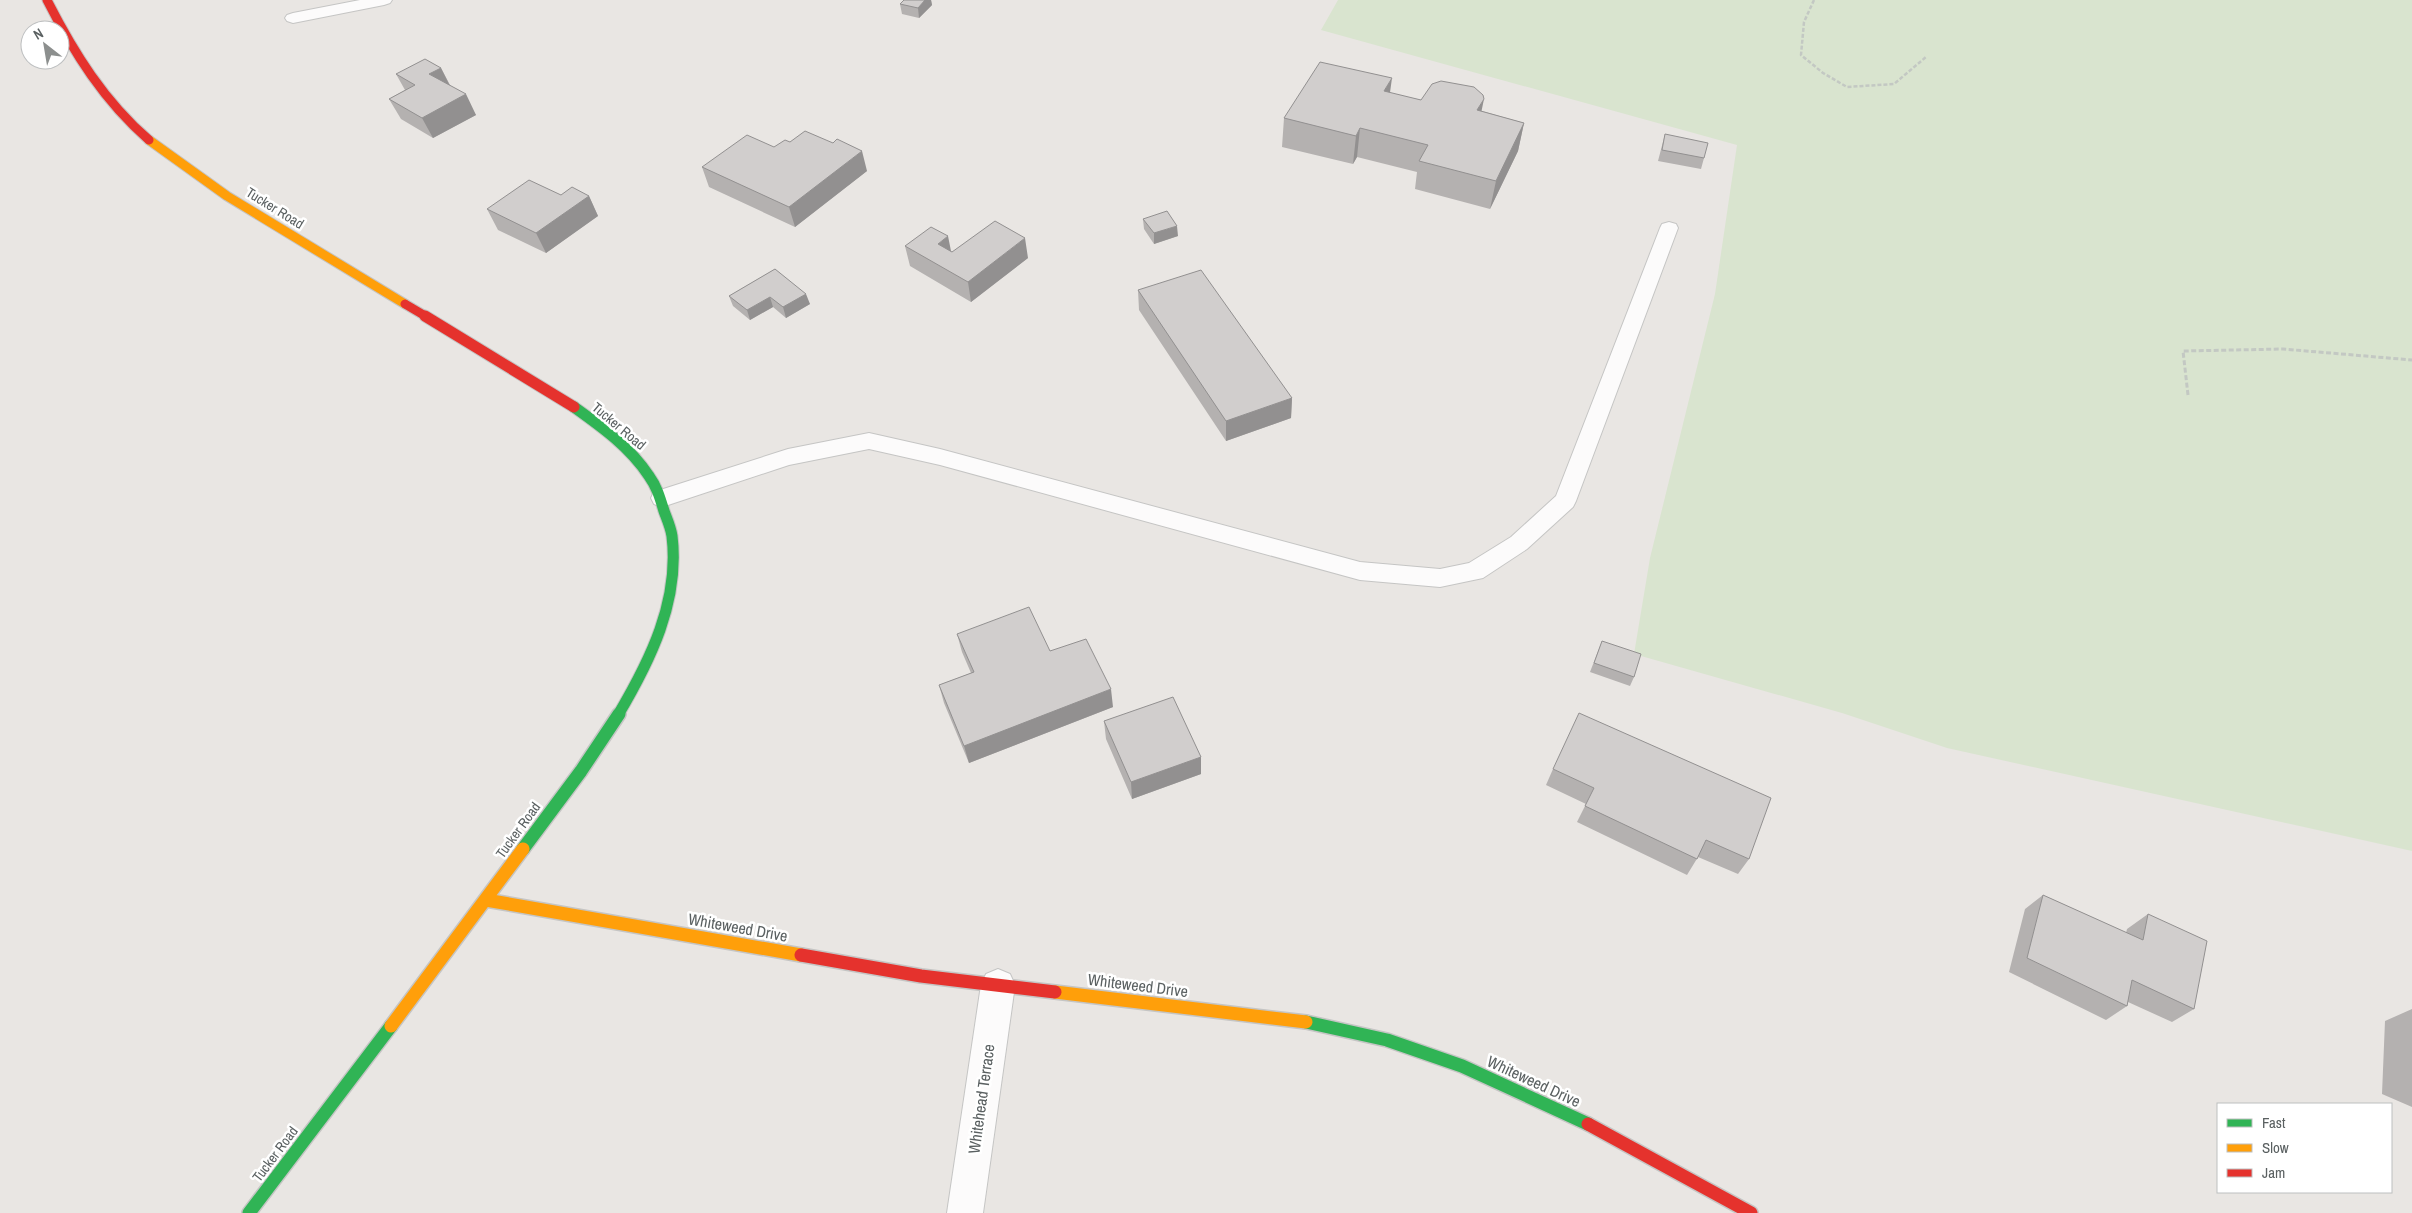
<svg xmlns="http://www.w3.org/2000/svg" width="2412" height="1213" font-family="'Archivo Narrow',sans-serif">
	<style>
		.green { fill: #d9e4cf }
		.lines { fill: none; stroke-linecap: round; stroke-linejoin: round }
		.lane-casing { stroke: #c5c5c4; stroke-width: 2 }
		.street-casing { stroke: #c5c5c4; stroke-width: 2 }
		.fast-far1-casing { stroke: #c5c5c4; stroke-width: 13 }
		.fast-casing { stroke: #c5c5c4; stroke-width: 16 }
		.slow-far1-casing { stroke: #c5c5c4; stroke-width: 11 }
		.slow-casing { stroke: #c5c5c4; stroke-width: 16 }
		.jam-far2-casing { stroke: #c5c5c4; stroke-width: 11 }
		.jam-far1-casing { stroke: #c5c5c4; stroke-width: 13 }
		.jam-casing { stroke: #c5c5c4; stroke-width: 16 }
		.path-far1 { stroke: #c3c8c3; stroke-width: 2.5; stroke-dasharray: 4 2; stroke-linecap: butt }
		.path { stroke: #c3c8c3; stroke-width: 3; stroke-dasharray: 5 2.5; stroke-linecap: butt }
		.lane { fill: #fcfbfb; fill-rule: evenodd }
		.street { fill: #fcfbfb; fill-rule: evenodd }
		.fast-far1 { stroke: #30b455; stroke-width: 11 }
		.fast { stroke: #30b455; stroke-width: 13 }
		.slow-far1 { stroke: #ff9f0a; stroke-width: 9 }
		.slow { stroke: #ff9f0a; stroke-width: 13 }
		.jam-far2 { stroke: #e5322d; stroke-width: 9 }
		.jam-far1 { stroke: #e5322d; stroke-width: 11 }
		.jam { stroke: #e5322d; stroke-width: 13 }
		.wall { fill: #b4b1b0 }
		.shaded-wall { fill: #929090 }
		.building { fill: #d1cecd; stroke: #929090 }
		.labels { text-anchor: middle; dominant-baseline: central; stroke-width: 5; stroke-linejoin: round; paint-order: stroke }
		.street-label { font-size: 14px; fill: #5a6061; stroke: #fff }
		.near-street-label { font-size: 16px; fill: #5a6061; stroke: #fff }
	</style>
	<rect width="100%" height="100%" fill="#e9e6e3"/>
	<!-- green -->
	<path class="green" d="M1338,0H2412V851L1947,748L1842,713L1634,654L1650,558L1715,294L1737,145L1321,30Z"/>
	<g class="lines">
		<!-- lane casing -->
		<g class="lane-casing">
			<path id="lane" d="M360,0H392L390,3L384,5L293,23L287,21L285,18L287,15L293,13Z
				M1669,222L1676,224L1678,228L1576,501L1573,507L1527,549L1483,578L1440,587L1360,580L940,465L869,449L789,465L662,507L654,504L651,498L654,492L788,449L869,433L940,449L1360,562L1440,569L1469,563L1511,537L1556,496L1660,228L1662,224Z"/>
		</g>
		<!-- street casing -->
		<g class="street-casing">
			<path id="street" d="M998,969L1010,974L1015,985L983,1213H947L981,985L986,974Z"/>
		</g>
		<!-- fast-far1 casing -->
		<g class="fast-far1-casing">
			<path id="fast-far1" d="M574,407C602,427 630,447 649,476C657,487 660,498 664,511C667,519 671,528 672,536C680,601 650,661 618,715"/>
		</g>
		<!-- fast casing -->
		<g class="fast-casing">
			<path id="fast" d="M523,849L581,771L619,714
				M1306,1022L1387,1040L1462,1066L1588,1124
				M249,1213L391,1026"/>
		</g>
		<!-- slow-far1 casing -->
		<g class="slow-far1-casing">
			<path id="slow-far1" d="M149,140L227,196L405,304"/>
		</g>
		<!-- slow casing -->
		<g class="slow-casing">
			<path id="slow" d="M486,900L801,955
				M1055,992L1306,1022
				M391,1026L523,849"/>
		</g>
		<!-- jam-far2 casing -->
		<g class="jam-far2-casing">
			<path id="jam-far2" d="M47,0C74,53 104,101 149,140
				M405,304L427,317"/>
		</g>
		<!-- jam-far1 casing -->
		<g class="jam-far1-casing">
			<path id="jam-far1" d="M425,316L574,407"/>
		</g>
		<!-- jam casing -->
		<g class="jam-casing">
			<path id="jam" d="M801,955L921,976L1055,992
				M1588,1124L1751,1213"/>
		</g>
		<!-- path-far1 -->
		<path class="path-far1" d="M1814,0L1804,22L1801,55L1823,73L1847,87L1894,84L1926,57"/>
		<!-- path -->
		<path class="path" d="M2188,395L2183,351L2283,349L2412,360"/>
		<!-- lane -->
		<use href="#lane" class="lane"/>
		<!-- street -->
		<use href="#street" class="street"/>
		<!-- fast-far1 -->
		<use href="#fast-far1" class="fast-far1"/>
		<!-- fast -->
		<use href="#fast" class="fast"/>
		<!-- slow-far1 -->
		<use href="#slow-far1" class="slow-far1"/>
		<!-- slow -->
		<use href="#slow" class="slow"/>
		<!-- jam-far2 -->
		<use href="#jam-far2" class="jam-far2"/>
		<!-- jam-far1 -->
		<use href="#jam-far1" class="jam-far1"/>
		<!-- jam -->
		<use href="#jam" class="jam"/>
	</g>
	<!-- wall -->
	<path class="wall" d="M904,0H931L932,5L919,18L902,14L900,4Z
		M441,68L450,85L476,115L433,138L401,119L389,99L405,90L396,74Z
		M1390,93L1421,100L1482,111L1524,123L1518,151L1490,209L1415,189L1417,172L1357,157L1353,164L1282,147L1284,118Z
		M1665,134L1704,158L1701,169L1658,161Z
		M774,147L867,171L795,227L709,187L702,167Z
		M561,195L589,196L598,216L546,253L498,230L487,209Z
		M1143,219L1178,236L1154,244L1144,229Z
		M905,246L952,252L1028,258L971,302L910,266Z
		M775,269L810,304L786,318L773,307L750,320L733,306L729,296Z
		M1138,290L1292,398L1291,418L1226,441L1139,310Z
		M957,634L1050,651L1113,707L969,763L944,703L939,685L971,673L962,652Z
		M1602,641L1634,677L1630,686L1590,672Z
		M1104,721L1201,757V774L1132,799L1106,739Z
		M1553,769L1749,859L1738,874L1698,857L1687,875L1577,822L1586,804L1546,785Z
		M2043,895L2126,933L2127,929L2148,914L2194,1009L2172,1022L2128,1002L2127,1006L2106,1020L2009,972L2025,909Z
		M2412,1009V1107L2382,1094L2385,1021Z"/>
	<!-- shaded-wall -->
	<path class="shaded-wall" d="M925,0H931L932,5L919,18L918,8Z
		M441,68L451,88L429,74Z
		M1392,78L1388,107L1384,91Z
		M466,94L476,115L433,138L422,118Z
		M1484,99L1478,128L1477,110Z
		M1524,123L1518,151L1490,209L1496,181Z
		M1360,128L1357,157L1353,164L1356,136Z
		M862,151L867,171L795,227L789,207Z
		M589,196L598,216L546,253L536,233Z
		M1177,226L1178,236L1154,244V233Z
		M948,236L952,256L938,244Z
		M1025,238L1028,258L971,302L968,282Z
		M806,294L810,304L786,318L783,307Z
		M770,297L773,307L750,320L747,310Z
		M1292,398L1291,418L1226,441V421Z
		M1111,689L1113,707L969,763L964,746Z
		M1201,757V774L1132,799L1131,782Z"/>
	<!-- building -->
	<path class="building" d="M904,0H925L918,8L900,4Z
		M425,59L441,68L429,74L466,94L422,118L389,99L415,85L396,74Z
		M1320,62L1392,78L1384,91L1421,100L1432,84L1441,81L1474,87L1483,95L1484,99L1477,110L1524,123L1496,181L1419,161L1428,145L1360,128L1356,136L1284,118Z
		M805,131L833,143L837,139L862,151L789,207L702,167L747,135L774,147L785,140L790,142Z
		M1665,134L1708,143L1704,158L1662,150Z
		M529,180L561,195L572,187L589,196L536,233L487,209Z
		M1167,211L1177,226L1154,233L1143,219Z
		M995,221L1025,238L968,282L905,246L931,227L948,236L938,244L952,252Z
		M775,269L806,294L783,307L770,297L747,310L729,296Z
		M1201,270L1292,398L1226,421L1138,290Z
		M1029,607L1050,651L1086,639L1111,689L964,746L939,685L974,672L957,634Z
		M1602,641L1641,654L1634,677L1594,663Z
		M1173,697L1201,757L1131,782L1104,721Z
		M1579,713L1771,798L1749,859L1706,840L1697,859L1585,806L1594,788L1553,769Z
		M2043,895L2143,940L2148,914L2207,941L2194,1009L2132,980L2127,1006L2027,958Z"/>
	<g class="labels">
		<!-- street labels -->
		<g class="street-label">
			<text transform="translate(275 208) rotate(32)">Tucker Road</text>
			<text transform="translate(619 426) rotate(40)">Tucker Road</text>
			<text transform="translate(518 830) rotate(-54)">Tucker Road</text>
			<text transform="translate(275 1154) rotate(-53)">Tucker Road</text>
		</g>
		<!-- near-street labels -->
		<g class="near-street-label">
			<text transform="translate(738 927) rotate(10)">Whiteweed Drive</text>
			<text transform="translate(1138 985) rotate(7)">Whiteweed Drive</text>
			<text transform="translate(1534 1081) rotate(25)">Whiteweed Drive</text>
			<text transform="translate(981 1099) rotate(-82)">Whitehead Terrace</text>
		</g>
	</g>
	<!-- legend -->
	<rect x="2217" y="1103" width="175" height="90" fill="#ffffff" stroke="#bdbfc0"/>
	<rect x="2227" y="1119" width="25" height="8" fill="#30b455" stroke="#bdbfc0"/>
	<text x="2262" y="1128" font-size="15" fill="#5a6061">Fast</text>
	<rect x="2227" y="1144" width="25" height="8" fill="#ff9f0a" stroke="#bdbfc0"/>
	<text x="2262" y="1153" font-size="15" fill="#5a6061">Slow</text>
	<rect x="2227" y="1169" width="25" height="8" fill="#e5322d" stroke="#bdbfc0"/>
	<text x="2262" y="1178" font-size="15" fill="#5a6061">Jam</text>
	<!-- north arrow -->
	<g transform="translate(45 45) rotate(329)"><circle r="24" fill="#ffffff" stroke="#bdbfc0"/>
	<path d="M0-4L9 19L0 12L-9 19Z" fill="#8c8f8e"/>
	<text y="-8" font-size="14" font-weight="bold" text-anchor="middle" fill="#5a6061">N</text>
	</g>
</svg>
